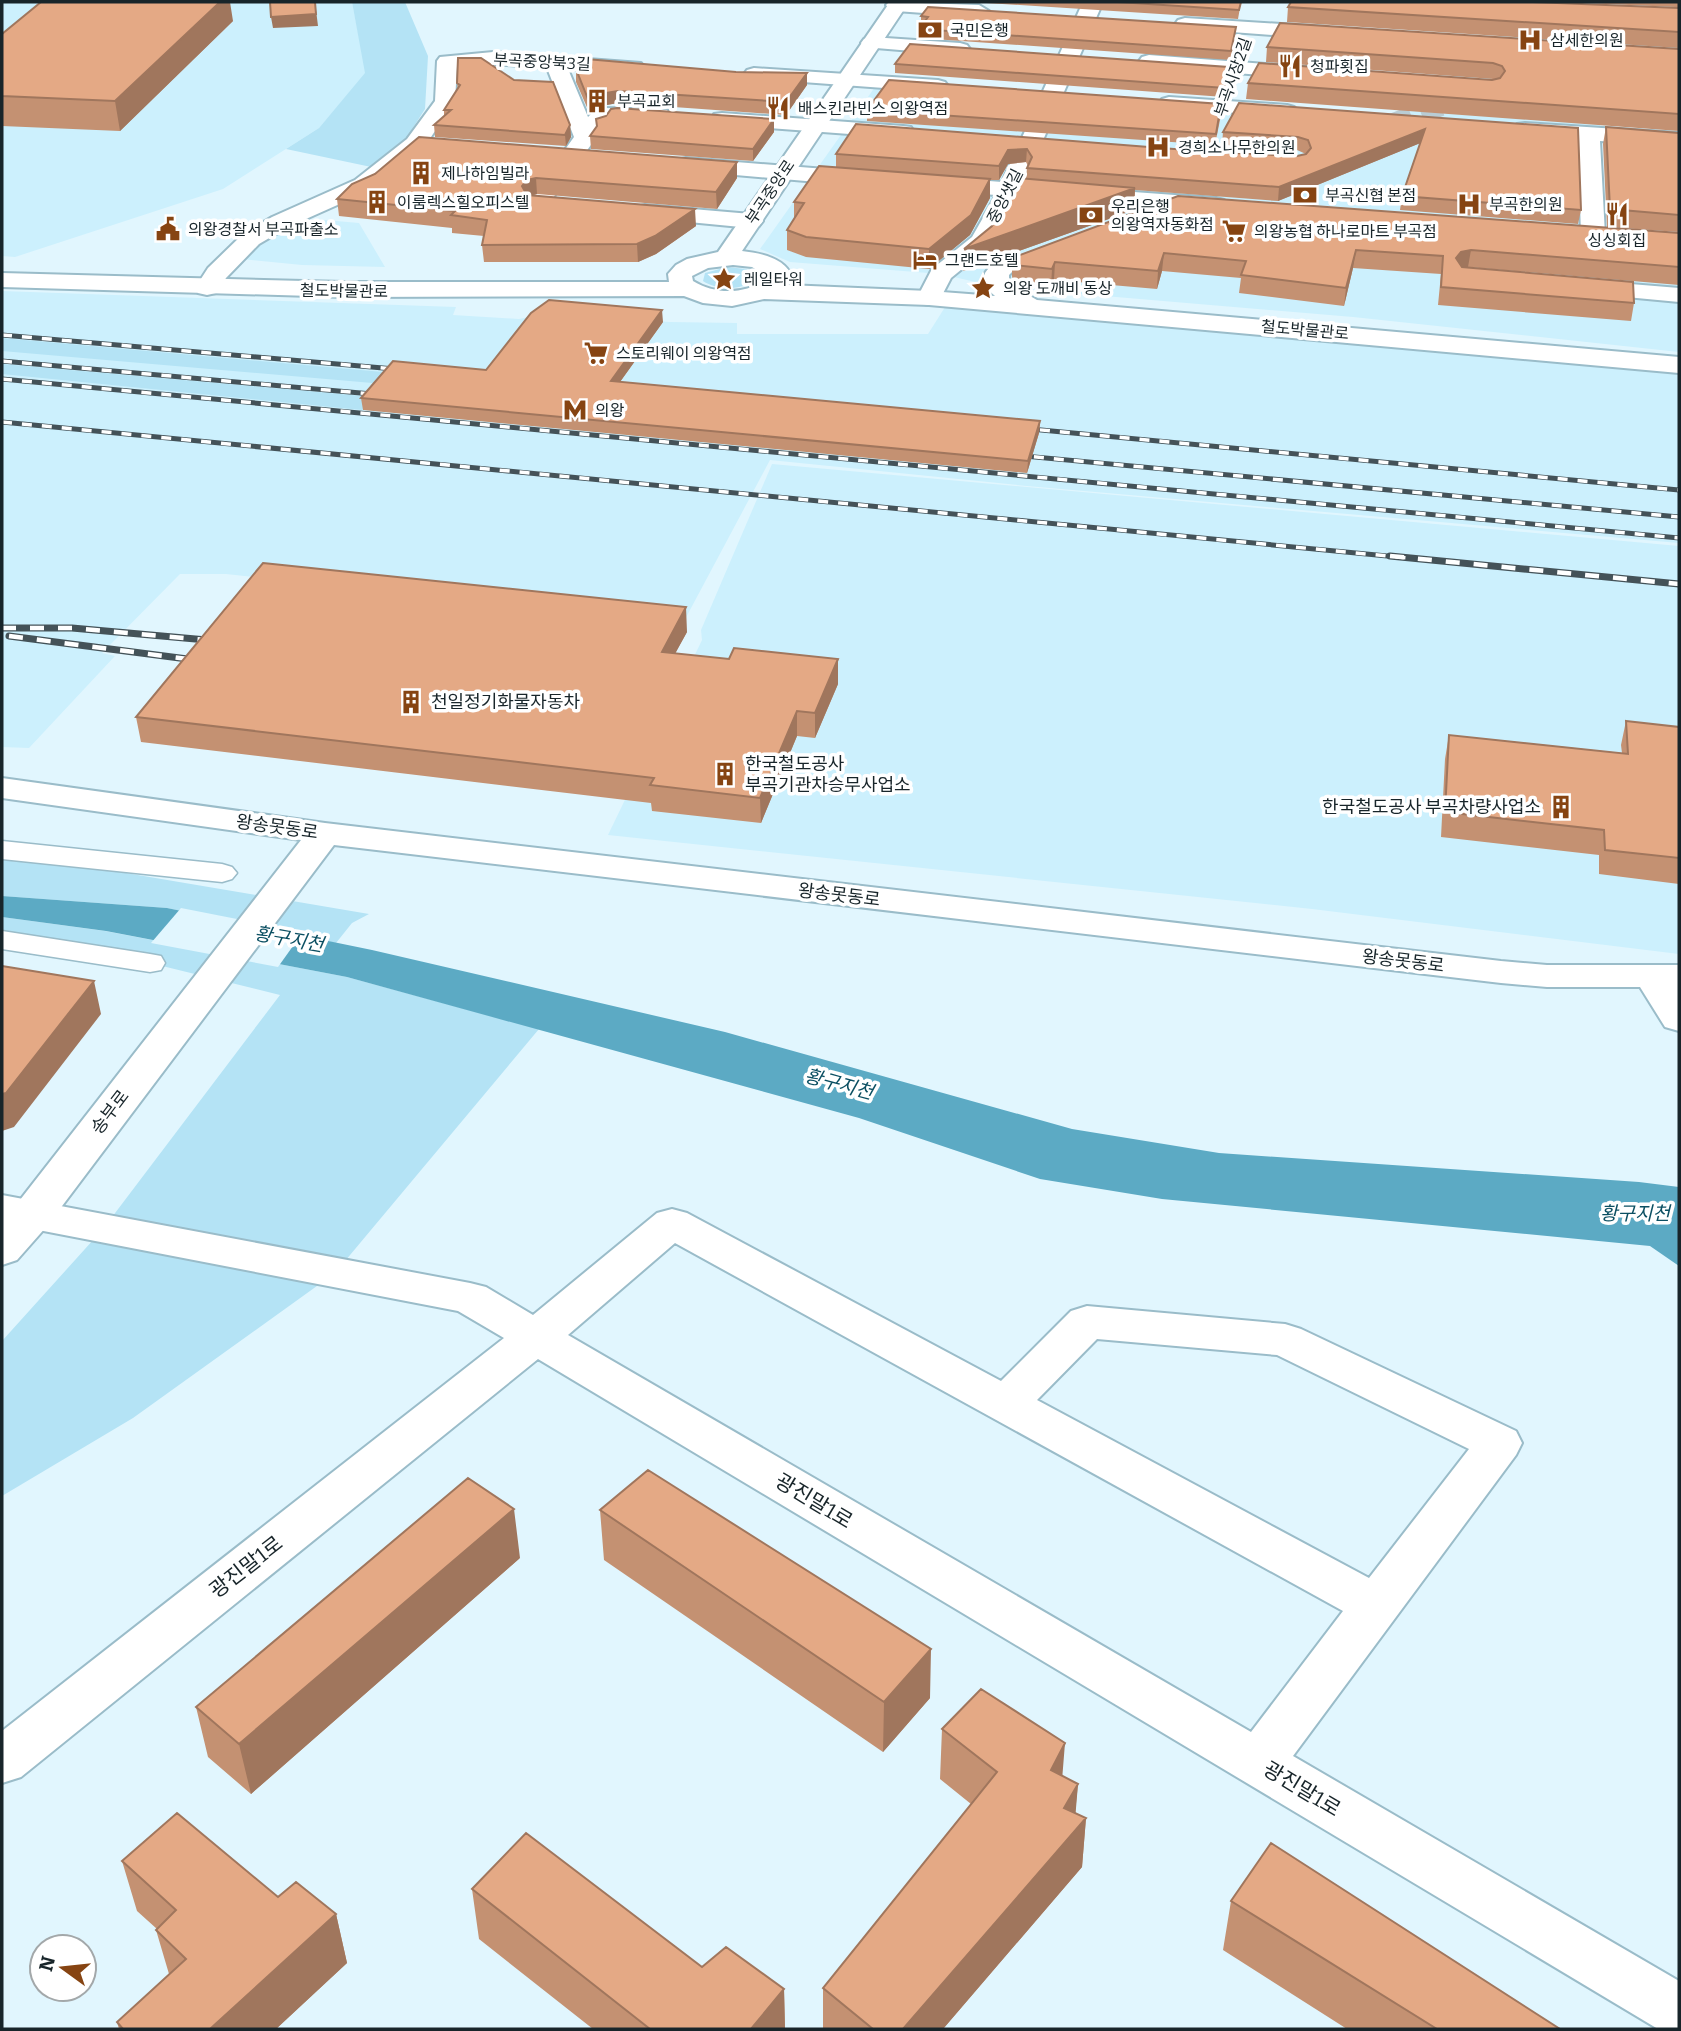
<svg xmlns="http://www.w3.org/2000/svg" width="1681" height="2031" font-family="Bitter,'Noto Sans KR',serif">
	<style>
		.built { fill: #ccf0fd }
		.green { fill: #b4e3f5 }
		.water { fill: #5caac4 }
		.pier { fill: #e1f6fe }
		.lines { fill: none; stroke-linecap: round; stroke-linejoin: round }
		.minor-tunnel { stroke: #b9ccd4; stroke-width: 21; stroke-dasharray: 21 10; stroke-linecap: butt }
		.pedestrian-casing { stroke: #9abcc9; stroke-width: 3 }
		.minor-casing { stroke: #9abcc9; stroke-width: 4 }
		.tertiary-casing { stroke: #9abcc9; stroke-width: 4 }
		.pedestrian { fill: #fff; fill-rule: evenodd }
		.minor { fill: #fff; fill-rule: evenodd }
		.tertiary { fill: #fff; fill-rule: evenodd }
		.rail-far1-casing { stroke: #445258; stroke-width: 5 }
		.rail-casing { stroke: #445258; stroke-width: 7 }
		.rail-far1 { stroke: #fff; stroke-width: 3.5; stroke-dasharray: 10; stroke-linecap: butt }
		.rail { stroke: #fff; stroke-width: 4.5; stroke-dasharray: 14; stroke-linecap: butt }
		.wall { fill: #c49172 }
		.shaded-wall { fill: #a0765d }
		.building { fill: #e4a985; stroke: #a0765d; stroke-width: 2 }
		.labels { text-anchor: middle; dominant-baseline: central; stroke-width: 7; stroke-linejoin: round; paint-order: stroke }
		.far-poi-label { font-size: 16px; fill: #18252a; stroke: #fff; text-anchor: start }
		.far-street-label { font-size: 16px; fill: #18252a; stroke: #fff }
		.poi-label { font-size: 18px; fill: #18252a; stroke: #fff; text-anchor: start }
		.street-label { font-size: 18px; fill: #18252a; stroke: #fff }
		.water-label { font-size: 19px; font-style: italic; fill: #0b4f62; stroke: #fff }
		.near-street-label { font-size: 21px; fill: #18252a; stroke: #fff }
	</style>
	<rect width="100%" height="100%" fill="#e1f6fe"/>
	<!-- built -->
	<path class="built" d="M2,2H352L366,73L319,128L223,189L15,257L2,256Z
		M1526,2H1679V92L1600,87V131L1578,217L1581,236L1679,244V352L1353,317L997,287L941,274L790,262L760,249L875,87L1390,115L1420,103L1449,81L1460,63L1483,62L1515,10Z
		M302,218L359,223L385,267L302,265L242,259L267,237Z
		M2,291L456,307L453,315L519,319L553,312L669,322L737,323V334H928L947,304L1332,337L1679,371V543L1027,486L770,460L682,625L226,574H180L102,653L115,656L29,748L2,747Z
		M772,464L1679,546V954L1312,909L608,835L702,640L701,630Z"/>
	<!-- green -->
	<path class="green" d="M352,2H405L428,56L425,109L404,142L376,168L286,149L319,128L365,73Z
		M727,267L746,269L756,275L757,278C743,291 718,291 703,281L705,273Z
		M2,338L394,373L384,384L2,351Z
		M2,364L374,397L362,410L2,374Z
		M2,860L114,871L369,914L352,923L336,943L167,908L2,896Z
		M2,917L105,931L347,977L539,1029L335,1273L133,1418L2,1496V1341L103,1229L280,995L150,963L2,940Z"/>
	<!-- water -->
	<path class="water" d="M2,896L167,908L372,950L725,1032L1072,1129L1219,1153L1639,1182L1679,1187V1266L1650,1246L1162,1199L1040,1179L859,1118L347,977L106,931L2,917Z"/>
	<!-- pier -->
	<path class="pier" d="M181,908L303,932L278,967L151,943Z"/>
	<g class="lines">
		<!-- minor-tunnel -->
		<path class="minor-tunnel" d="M1363,135L1474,93"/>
		<!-- pedestrian casing -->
		<g class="pedestrian-casing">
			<path id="pedestrian" d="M2,841L222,864L232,867L237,873L232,879L222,882L2,859Z
				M2,931L150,954L161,956L165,963L161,970L150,972L2,949Z"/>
		</g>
		<!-- minor casing -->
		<g class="minor-casing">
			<path id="minor" d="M889,2L979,5L989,11L979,17L896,11L889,9L886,5Z
				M1083,2H1103L1024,184L1216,198L1224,200L1227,205L1224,210L1216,212L1018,197L990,246L951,278L938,303L929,305L920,303L917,298L932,269L972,237L996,195L938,191L930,189L927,184L930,179L938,177L1002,182Z
				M1185,18L1328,27L1338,33L1328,39L1178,28L1175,24L1178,20Z
				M871,37L960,43L967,45L970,49L967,53L960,55L864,47L861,43L864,39Z
				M493,52L641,63L644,67L641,71L634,73L568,69L588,117L595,110L602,108L659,109L667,110L670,115L667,120L659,121L609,120L606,126L593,130L596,137L593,142L545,209H529L526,204L574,137L547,68L493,64L457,66L455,101L423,149L371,190L288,227L259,244L226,278L216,293L207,295L198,293L195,288L208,268L243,234L272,217L355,180L407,139L435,101L437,61L440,57Z
				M1149,55L1306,67L1313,69L1316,73L1313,77L1306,79L1142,65L1139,61L1142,57Z
				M754,68L938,80L945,82L948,86L945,90L938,92L747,78L744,74L747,70Z
				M1169,97L1287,105L1294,107L1298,111L1294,115L1287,117L1162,107L1159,103L1162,99Z
				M722,113L903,126L911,127L914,132L911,137L903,138L714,124L711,119L714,114Z
				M1525,123L1679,133V146L1600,141L1605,235L1601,240H1585L1581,235L1578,139L1517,134L1514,129L1517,124Z
				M686,158L864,172L872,174L875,179L872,184L864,186L678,170L675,165L678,160Z
				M645,205L751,214L759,216L763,221L759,226L751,228L637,217L633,212L637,207Z
				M1582,280L1679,288V302L1573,292L1570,287L1573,282Z
				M2,1195L470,1283L486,1287L533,1315L657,1213L672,1209L687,1213L1001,1381L1071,1311L1087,1306L1285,1324L1301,1329L1516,1431L1522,1443L1516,1455L1293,1756L1679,1981V2029H1658L538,1359L21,1777L2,1783V1731L504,1338L458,1311L2,1223ZM675,1243L1343,1611L1251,1732L568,1335ZM1097,1339L1277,1355L1469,1449L1369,1578L1037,1400Z"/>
		</g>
		<!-- tertiary casing -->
		<g class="tertiary-casing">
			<path id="tertiary" d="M890,2H909L742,251C760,253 788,258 792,279L787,285L929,291L995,296L985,287V273C992,262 1001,259 1014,262L1017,267L1009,275V284L1037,300L1679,357V373L929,305L764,299L732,306L703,303L684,296L344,297L2,287V273L344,282H669L668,274L676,265L687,259L718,252ZM733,265L752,267L768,277C748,295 715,295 693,281L692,276L708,268Z
				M2,778L325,823L1501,961L1547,965H1679V1031L1665,1027L1640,987H1547L1501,983L334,845L47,1226L17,1260L2,1265V1223L301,840L2,798Z"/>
		</g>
		<!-- pedestrian -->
		<use href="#pedestrian" class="pedestrian"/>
		<!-- minor -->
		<use href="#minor" class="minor"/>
		<!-- tertiary -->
		<use href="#tertiary" class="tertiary"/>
		<!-- rail-far1 casing -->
		<g class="rail-far1-casing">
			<path id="rail-far1" d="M2,335L406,370
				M2,361L383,395
				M2,379L1679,538
				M2,422L1408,558
				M1020,428L1679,490
				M1014,455L1679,517"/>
		</g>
		<!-- rail casing -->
		<g class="rail-casing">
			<path id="rail" d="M1390,556L1679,584
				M2,628H72L218,641
				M9,636L203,661"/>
		</g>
		<!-- rail-far1 -->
		<use href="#rail-far1" class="rail-far1"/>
		<!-- rail -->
		<use href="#rail" class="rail"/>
	</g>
	<!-- wall -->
	<path class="wall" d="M971,2H1241L1238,19Z
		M1559,2H1679V48L1287,22L1288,7L1679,8L1676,7Z
		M921,16L1235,36L1231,60L919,38V29L922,25H921Z
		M233,21L120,131L2,126V34Z
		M1267,47L1679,49V131L1246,99L1248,83L1493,79L1266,62Z
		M895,64L1228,76L1224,97L895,73Z
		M576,69L807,85L786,115L618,103L595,107L589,112L576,82Z
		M457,83L570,125L571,137L566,146L435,137L434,125L444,116V110L458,89Z
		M867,110L1221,115L1215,145L867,121Z
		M596,119L774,132L753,161L591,149L590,136L596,128Z
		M856,124L1212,152L1297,156L1306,154L1297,150L1222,145L1223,132L1578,128L1581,210L1578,224L1400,210L1402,196L1420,143L1278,201L1135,190L1134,210L963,271L992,226L1026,179L1027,168L1028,166L1026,162L1008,164L999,180H990V198L970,235L929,269L806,257L787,250V230L794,219V202L836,167V154Z
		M1606,127L1679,133V232L1607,227L1603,144Z
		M375,174L737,178L717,209L537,194L534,195L696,226L656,254L638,262H484L482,245L484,236L452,233V228L339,216L337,199Z
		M1679,233V285L1468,267L1634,303L1631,321L1438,305L1441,274L1353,268L1344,306L1239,293L1241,278L1162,271L1157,289L1054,280L1051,287L1013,283L1012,276V258Z
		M663,322L620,382L1040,421L1039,433L1027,473L363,410L361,398L486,370Z
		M687,632L675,653L838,684L815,738L797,736L761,823L652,811L651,803L141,742L136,717Z
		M1626,721L1679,727V884L1599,874V855L1441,837L1445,759L1449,735L1622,753L1621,745Z
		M600,1510L930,1698L883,1752L604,1560Z
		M520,1558L251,1794L208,1757L196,1707Z
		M942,1729L1063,1776L1078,1784L1075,1813L1086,1818L1082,1867L943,2029H823V1988L971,1804L940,1779Z
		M122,1861L278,1897L336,1914L347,1963L276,2029H119L117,2022L169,1974L156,1930L157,1929L137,1911Z
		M472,1889L702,1967L784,1989L785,2029H593L479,1939Z
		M1231,1901L1560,2029H1347L1223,1950Z"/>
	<!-- shaded-wall -->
	<path class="shaded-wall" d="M220,2H230L233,21L120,131L115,101Z
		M315,2L318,26L273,28L271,17Z
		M807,73V85L786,115V102Z
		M618,91V103L595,107L589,112L588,99L594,95Z
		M774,119V132L753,161V149Z
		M570,125L571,137L566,146L565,135Z
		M1425,129L1423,142L1278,201L1279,187Z
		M1027,149L1026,162L1008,164L999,180V166L1008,150Z
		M737,162V178L717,209L716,192Z
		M536,178L537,194L528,196L522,186L527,180Z
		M990,179V198L970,235L929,269V249Z
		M1135,188L1134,210L963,271L964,249Z
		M695,209L696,226L656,254L638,262L637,244Z
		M1356,250L1353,268L1344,306L1346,288Z
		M1471,250L1468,267L1458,269L1456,258L1461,252Z
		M1164,253L1162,271L1157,289L1158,271Z
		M1055,262L1054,280L1051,287L1052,269Z
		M662,310L663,322L612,393L611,381Z
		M1040,421L1039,433L1027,473L1028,461Z
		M686,607L687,632L663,676L662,652Z
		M838,659V684L815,738V713Z
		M797,711V736L761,823L760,798Z
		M94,981L101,1014L14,1127L2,1131V1094Z
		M514,1509L520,1558L251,1794L239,1744Z
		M931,1649L930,1698L883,1752L884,1702Z
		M1065,1743L1061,1793L1051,1770Z
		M1078,1784L1074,1832L1086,1818L1082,1867L943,2029H903L1064,1808Z
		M336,1914L347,1963L276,2029H210Z
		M784,1989L785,2029H751Z"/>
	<!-- building -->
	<path class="building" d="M41,2H220L115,101L2,96V34Z
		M270,2H315L316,14L271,17Z
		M1118,2H1241L1239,10Z
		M1291,2H1533L1679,8V32L1288,7Z
		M928,7L1236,27L1231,51L919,29L928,17L921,16Z
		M1280,23L1679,49V114L1248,83L1259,63L1492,80L1500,78L1505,71L1502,66L1493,63L1267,47Z
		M910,44L1228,67L1225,88L895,64Z
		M458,58H481L514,80L553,82L570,125L565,135L434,125L451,110H444L460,85L457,83Z
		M586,59L736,72L807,73L786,102L618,91L594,95L588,99L576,69Z
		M889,80L1221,104L1216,134L867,110Z
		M1239,103L1578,128L1581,210L1402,196L1425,129L1279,187L1027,168L1032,157L1027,149L1008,150L999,166L836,154L856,124L1212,152L1297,156L1306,154L1311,148L1308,140L1298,137L1223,132Z
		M617,108L774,119L753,149L590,136L597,126L596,119L606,116L611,109Z
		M1606,127L1679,133V215L1610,209Z
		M419,137L737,162L716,192L536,178L527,180L522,186L527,195L695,209L655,236L637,244L482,245L487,220L451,215L455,211L337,199L352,184L375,174Z
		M819,166L990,179L971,215L929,249L806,237L787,230L804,203L794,202Z
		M1018,178L1135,188L964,249L992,226Z
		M1178,196L1679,233V267L1471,250L1461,252L1456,258L1462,267L1633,282L1634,303L1441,287L1443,256L1356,250L1346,288L1241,275L1246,261L1164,253L1158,271L1055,262L1052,269L1014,265L1012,258Z
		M549,300L662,310L611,381L1040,421L1028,461L361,398L393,361L486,370L531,313Z
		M263,563L686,607L662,652L729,659L734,648L838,659L815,713L797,711L760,798L650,785L654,778L136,717Z
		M1626,721L1679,727V858L1605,850L1604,830L1445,812L1449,735L1628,754Z
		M2,966L94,981L6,1093L2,1094Z
		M648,1470L931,1649L884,1702L600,1510Z
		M468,1478L514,1509L239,1744L196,1707Z
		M981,1689L1065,1743L1051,1770L1078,1784L1064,1808L1086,1818L903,2029H873L823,1988L997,1772L942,1729Z
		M177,1813L278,1897L296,1882L336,1914L210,2029H123L117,2022L186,1959L156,1930L176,1910L122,1861Z
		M526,1833L702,1967L726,1947L784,1989L751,2029H650L472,1889Z
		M1271,1843L1560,2029H1437L1231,1901Z"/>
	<!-- icons -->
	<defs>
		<g id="bank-bare" transform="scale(1.89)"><path d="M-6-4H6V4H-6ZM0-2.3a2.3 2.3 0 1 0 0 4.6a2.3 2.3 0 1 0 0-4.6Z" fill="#864412" stroke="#fff" stroke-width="2.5" paint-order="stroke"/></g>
		<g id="hospital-bare" transform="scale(1.89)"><path d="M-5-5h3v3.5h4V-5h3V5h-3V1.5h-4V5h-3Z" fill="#864412" stroke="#fff" stroke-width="2.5" paint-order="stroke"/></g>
		<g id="restaurant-bare" transform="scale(1.89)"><path d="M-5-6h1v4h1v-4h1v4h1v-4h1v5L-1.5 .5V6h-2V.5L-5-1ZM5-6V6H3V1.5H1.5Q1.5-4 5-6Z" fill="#864412" stroke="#fff" stroke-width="2.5" paint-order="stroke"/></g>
		<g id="building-bare" transform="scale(1.89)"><path d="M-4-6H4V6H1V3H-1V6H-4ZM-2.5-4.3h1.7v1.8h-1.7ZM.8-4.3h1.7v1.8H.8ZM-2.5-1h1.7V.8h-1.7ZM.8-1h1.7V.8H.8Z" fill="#864412" stroke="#fff" stroke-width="2.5" paint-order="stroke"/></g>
		<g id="civic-bare" transform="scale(1.89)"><path d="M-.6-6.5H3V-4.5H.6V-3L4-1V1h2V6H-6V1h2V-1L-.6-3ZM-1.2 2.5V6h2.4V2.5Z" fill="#864412" stroke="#fff" stroke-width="2.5" paint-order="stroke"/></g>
		<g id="supermarket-bare" transform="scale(1.89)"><path d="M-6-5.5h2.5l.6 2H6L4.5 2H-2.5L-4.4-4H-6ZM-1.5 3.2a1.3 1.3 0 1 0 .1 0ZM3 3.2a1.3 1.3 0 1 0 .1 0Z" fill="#864412" stroke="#fff" stroke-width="2.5" paint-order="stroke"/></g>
		<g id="hotel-bare" transform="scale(1.89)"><path d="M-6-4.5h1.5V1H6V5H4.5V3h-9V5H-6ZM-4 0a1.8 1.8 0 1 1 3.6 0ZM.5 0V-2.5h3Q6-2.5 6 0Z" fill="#864412" stroke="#fff" stroke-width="2.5" paint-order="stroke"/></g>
		<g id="sight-bare" transform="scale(1.89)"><path d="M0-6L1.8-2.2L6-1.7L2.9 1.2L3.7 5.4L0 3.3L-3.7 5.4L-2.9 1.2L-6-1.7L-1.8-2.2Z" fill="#864412" stroke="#fff" stroke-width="2.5" paint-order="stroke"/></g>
		<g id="metro-bare" transform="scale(1.89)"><path d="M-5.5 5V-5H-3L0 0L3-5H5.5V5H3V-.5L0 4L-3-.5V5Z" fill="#864412" stroke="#fff" stroke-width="2.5" paint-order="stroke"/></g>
	</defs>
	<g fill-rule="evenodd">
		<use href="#bank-bare" x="930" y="30"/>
		<use href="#hospital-bare" x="1530" y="40"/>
		<use href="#restaurant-bare" x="1290" y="66"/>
		<use href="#building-bare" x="597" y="101"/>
		<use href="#restaurant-bare" x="778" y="108"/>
		<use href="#hospital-bare" x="1158" y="147"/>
		<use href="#building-bare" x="421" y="173"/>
		<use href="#bank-bare" x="1305" y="195"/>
		<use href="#building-bare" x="377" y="202"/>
		<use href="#hospital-bare" x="1469" y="204"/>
		<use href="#restaurant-bare" x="1617" y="214"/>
		<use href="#bank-bare" x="1091" y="215"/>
		<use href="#civic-bare" x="168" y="229"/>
		<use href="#supermarket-bare" x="1234" y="231"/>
		<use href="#hotel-bare" x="925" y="260"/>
		<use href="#sight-bare" x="724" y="279"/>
		<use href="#sight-bare" x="983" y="288"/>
		<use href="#supermarket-bare" x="596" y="353"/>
		<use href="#metro-bare" x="575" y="410"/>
		<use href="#building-bare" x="411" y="702"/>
		<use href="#building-bare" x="725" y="774"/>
		<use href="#building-bare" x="1561" y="807"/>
	</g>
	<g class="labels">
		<!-- far-poi labels -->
		<g class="far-poi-label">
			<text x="950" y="30">국민은행</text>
			<text x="1550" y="40">삼세한의원</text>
			<text x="1310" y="66">청파횟집</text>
			<text x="617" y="101">부곡교회</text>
			<text x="798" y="108">배스킨라빈스 의왕역점</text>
			<text x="1178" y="147">경희소나무한의원</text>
			<text x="441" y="173">제나하임빌라</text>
			<text x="1325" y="195">부곡신협 본점</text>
			<text x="397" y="202">이룸렉스힐오피스텔</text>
			<text x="1489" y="204">부곡한의원</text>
			<text x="1111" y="206">우리은행<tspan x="1111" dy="18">의왕역자동화점</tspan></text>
			<text x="188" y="229">의왕경찰서 부곡파출소</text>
			<text x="1254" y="231">의왕농협 하나로마트 부곡점</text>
			<text x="1617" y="240" text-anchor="middle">싱싱회집</text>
			<text x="945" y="260">그랜드호텔</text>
			<text x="744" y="279">레일타워</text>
			<text x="1003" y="288">의왕 도깨비 동상</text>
			<text x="616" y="353">스토리웨이 의왕역점</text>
			<text x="595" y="410">의왕</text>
		</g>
		<!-- far-street labels -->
		<g class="far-street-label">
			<text transform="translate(542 62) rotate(3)">부곡중앙북3길</text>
			<text transform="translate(1233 77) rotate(-71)">부곡시장2길</text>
			<text transform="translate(770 192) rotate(-56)">부곡중앙로</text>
			<text transform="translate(1005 196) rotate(-63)">중앙샛길</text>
			<text transform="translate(344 291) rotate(1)">철도박물관로</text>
			<text transform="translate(1305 330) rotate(5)">철도박물관로</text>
		</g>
		<!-- poi labels -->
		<g class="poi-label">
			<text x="431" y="702">천일정기화물자동차</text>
			<text x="745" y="764">한국철도공사<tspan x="745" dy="21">부곡기관차승무사업소</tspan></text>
			<text x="1541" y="807" text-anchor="end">한국철도공사 부곡차량사업소</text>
		</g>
		<!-- street labels -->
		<g class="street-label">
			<text transform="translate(277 827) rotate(8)">왕송못동로</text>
			<text transform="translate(839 895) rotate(7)">왕송못동로</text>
			<text transform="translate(1403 961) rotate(7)">왕송못동로</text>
			<text transform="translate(110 1112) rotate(-53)">송부로</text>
		</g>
		<!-- water labels -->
		<g class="water-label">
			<text transform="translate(289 939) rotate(10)">황구지천</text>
			<text transform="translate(839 1084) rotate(15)">황구지천</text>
			<text x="1635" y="1213">황구지천</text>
		</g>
		<!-- near-street labels -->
		<g class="near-street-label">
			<text transform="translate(814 1501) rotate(31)">광진말1로</text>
			<text transform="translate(246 1567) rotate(-38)">광진말1로</text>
			<text transform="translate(1302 1789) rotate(31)">광진말1로</text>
		</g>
	</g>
	<!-- border -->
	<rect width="1681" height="2031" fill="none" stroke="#18252a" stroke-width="7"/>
	<!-- north arrow -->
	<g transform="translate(63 1968) rotate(285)"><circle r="33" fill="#ffffff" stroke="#a3a8aa" stroke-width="2"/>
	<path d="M0-5L12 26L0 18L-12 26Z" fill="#864412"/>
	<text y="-10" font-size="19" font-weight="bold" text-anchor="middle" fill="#18252a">N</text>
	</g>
</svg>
